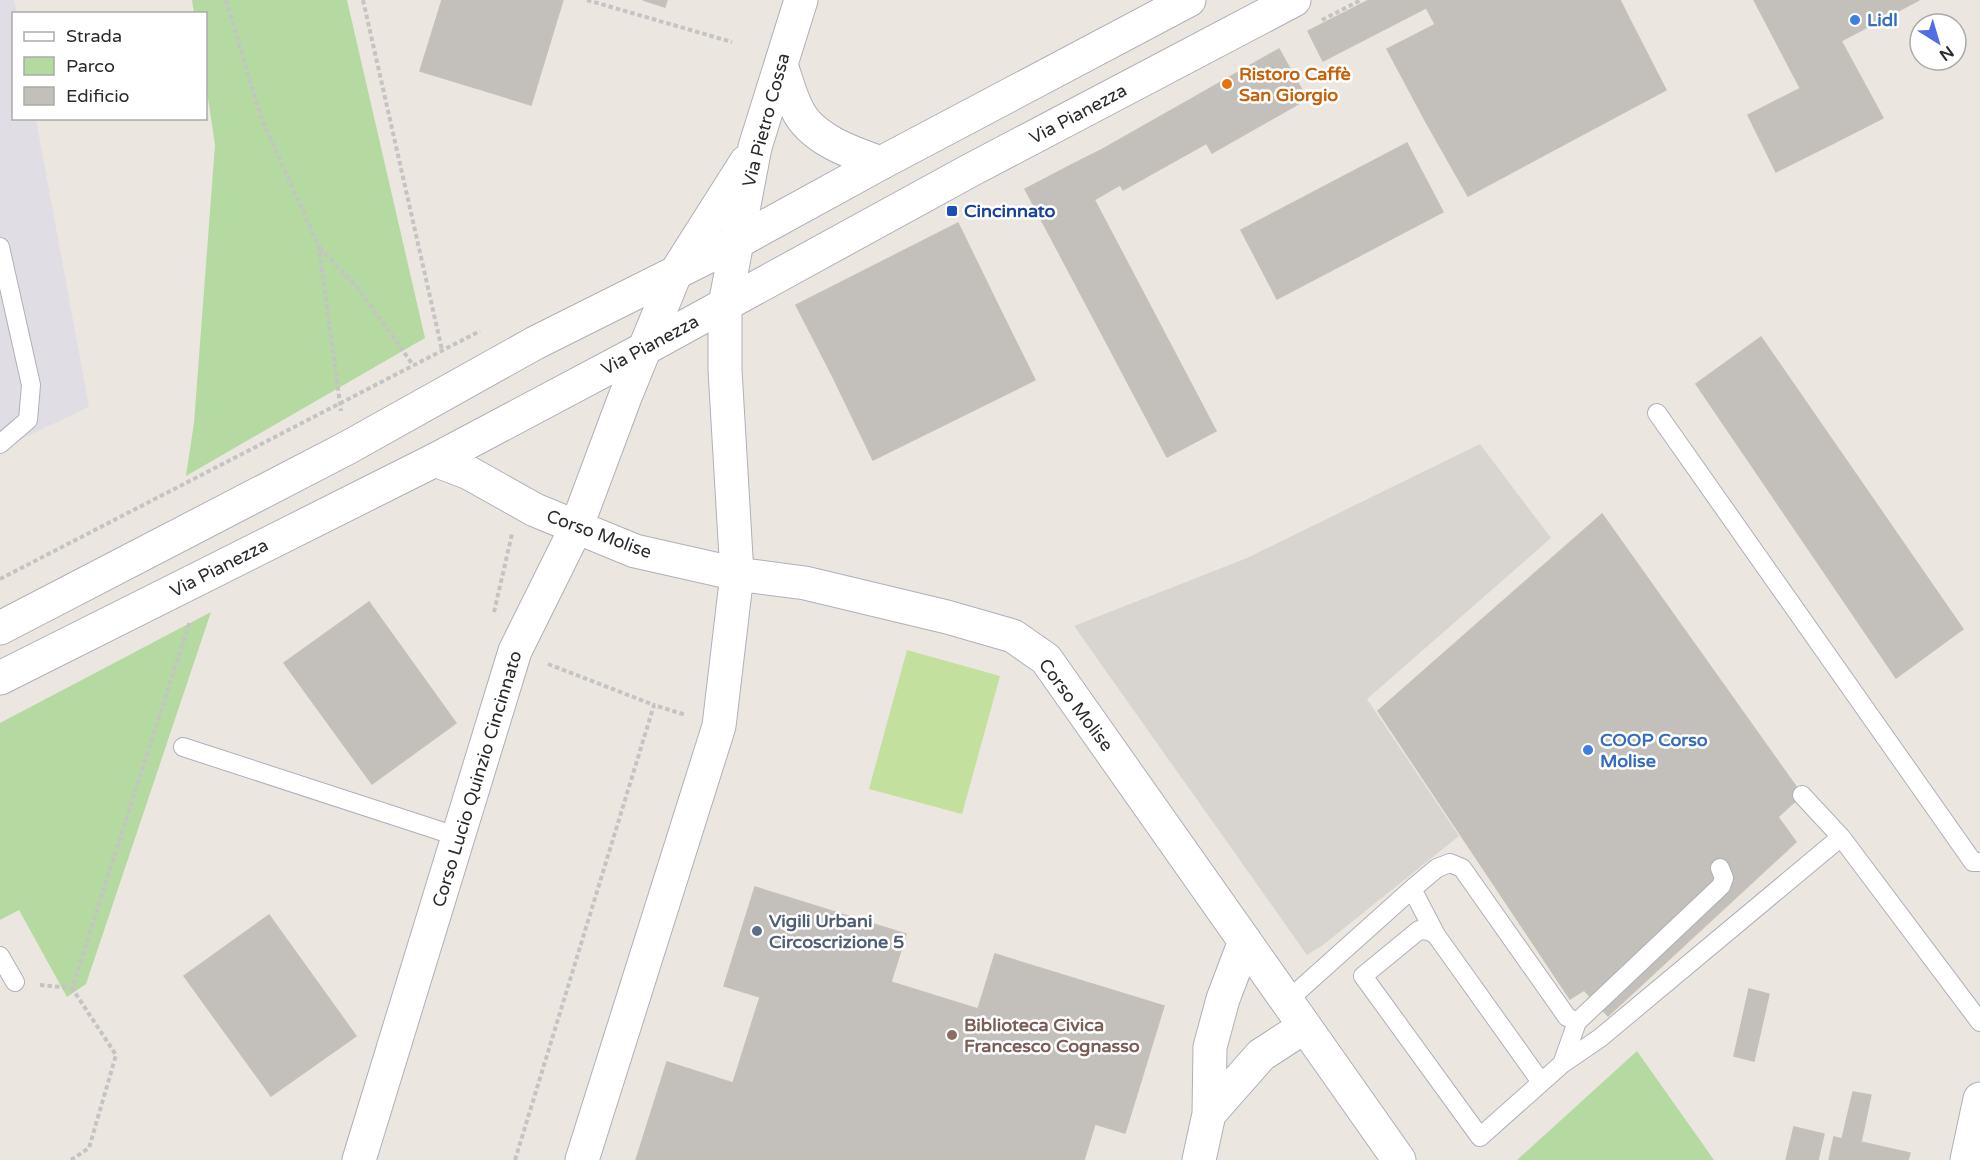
<svg xmlns="http://www.w3.org/2000/svg" width="1980" height="1160" font-family="'Varela Round',sans-serif">
	<style>
		.industrial { fill: #e0dee4 }
		.green { fill: #b4daa2 }
		.pitch { fill: #c3e09f }
		.plaza { fill: #d8d5d1 }
		.building { fill: #c3c0bb; stroke: #c6c1b8; stroke-width: 1.5 }
		.lines { fill: none; stroke-linecap: round; stroke-linejoin: round }
		.service-casing { stroke: #afb0b9; stroke-width: 20 }
		.minor-casing { stroke: #afb0b9; stroke-width: 35 }
		.tertiary-casing { stroke: #afb0b9; stroke-width: 35 }
		.secondary-casing { stroke: #afb0b9; stroke-width: 35 }
		.path { stroke: #c4c4c4; stroke-width: 4; stroke-dasharray: 4.5 3; stroke-linecap: butt }
		.service { stroke: #fff; stroke-width: 18 }
		.minor { stroke: #fff; stroke-width: 33 }
		.tertiary { stroke: #fff; stroke-width: 33 }
		.secondary { stroke: #fff; stroke-width: 33 }
		.shop-dot { fill: #3f7fe0; stroke: #fff; stroke-width: 2 }
		.food-dot { fill: #e8710a; stroke: #fff; stroke-width: 2 }
		.transit-dot { fill: #1a4fb4; stroke: #fff; stroke-width: 2 }
		.service-dot { fill: #5c6f8a; stroke: #fff; stroke-width: 2 }
		.education-dot { fill: #8d6e63; stroke: #fff; stroke-width: 2 }
		.labels { text-anchor: middle; dominant-baseline: central; stroke-width: 5; stroke-linejoin: round; paint-order: stroke }
		.shop-label { font-size: 18px; font-weight: bold; fill: #366cbe; stroke: #fff; text-anchor: start }
		.food-label { font-size: 18px; font-weight: bold; fill: #c56008; stroke: #fff; text-anchor: start }
		.street-label { font-size: 18px; fill: #2b2b2b; stroke: #fff }
		.transit-label { font-size: 18px; font-weight: bold; fill: #164399; stroke: #fff; text-anchor: start }
		.service-label { font-size: 18px; font-weight: bold; fill: #4e5e75; stroke: #fff; text-anchor: start }
		.education-label { font-size: 18px; font-weight: bold; fill: #785e54; stroke: #fff; text-anchor: start }
	</style>
	<rect width="100%" height="100%" fill="#ebe6df"/>
	<!-- industrial -->
	<path class="industrial" d="M0,0H14L17,13L14,14V118L36,119L89,407L0,449Z"/>
	<!-- green -->
	<path class="green" d="M192,0H347L425,338L186,476L194,423L215,145L206,85V14L194,13Z
		M211,612L86,984L67,997L19,910L0,920V723Z
		M1637,1051L1714,1160H1517Z"/>
	<!-- pitch -->
	<path class="pitch" d="M907,650L1000,676L962,814L869,789Z"/>
	<!-- plaza -->
	<path class="plaza" d="M1480,444L1551,538L1367,699L1459,836L1323,945L1307,955L1074,626L1247,558Z"/>
	<!-- building -->
	<path class="building" d="M442,0H563L531,105L420,71Z
		M643,0H667L665,7Z
		M1369,0H1422L1426,8L1323,61L1308,31Z
		M1422,0H1483L1435,24Z
		M1483,0H1620L1629,18L1426,122L1387,49Z
		M1754,0H1819L1883,118L1830,145Z
		M1819,0H1919L1841,41Z
		M1629,18L1666,90L1468,196L1426,122Z
		M1279,49L1307,99L1212,153L1184,103Z
		M1801,88L1830,145L1776,172L1748,115Z
		M1184,103L1207,143L1123,190L1101,150Z
		M1407,143L1443,212L1277,299L1241,230Z
		M1101,150L1120,185L1094,200L1075,163Z
		M1075,163L1216,431L1167,457L1025,189Z
		M958,223L994,297L833,377L796,305Z
		M994,297L1035,380L873,460L833,377Z
		M1761,337L1963,629L1896,678L1696,384Z
		M1602,514L1802,795L1778,817L1796,842L1608,1016L1584,990L1570,999L1378,711Z
		M369,602L456,723L372,784L284,663Z
		M755,887L906,934L891,982L978,1009L995,954L1164,1006L1125,1133L1095,1124L1084,1160H636L667,1062L733,1083L760,997L724,986Z
		M269,915L356,1036L271,1096L184,976Z
		M1749,989L1769,994L1754,1061L1734,1056Z
		M1853,1092L1871,1095L1861,1142L1910,1153L1908,1160H1829L1834,1137L1842,1139Z
		M1794,1127L1824,1134L1818,1160H1786Z"/>
	<g class="lines">
		<!-- service casing -->
		<g class="service-casing">
			<path id="service" d="M0,247L31,385L28,420L0,444
				M1657,413L1973,862H1980
				M183,747L459,837
				M1802,795L1841,837L1980,1022
				M1412,889L1436,935L1541,1082
				M1436,935L1429,931L1419,930L1363,976L1480,1137L1562,1064L1600,1038L1841,837
				M0,956L15,982
				M1287,1001L1412,889L1437,868L1450,863L1462,868L1567,1017L1577,1022
				M1562,1064L1577,1022L1721,886L1724,878L1720,868"/>
		</g>
		<!-- minor casing -->
		<g class="minor-casing">
			<path id="minor" d="M781,65C786,79 790,95 797,109C811,139 852,153 881,163
				M435,460L469,473L535,510L635,551L737,574L805,583L947,617L1013,636L1046,659L1399,1160
				M1209,1114L1261,1055L1304,1027
				M359,1160L515,651L576,528L625,397L675,274L746,162
				M582,1160L719,726L737,574L725,370V305L755,147L801,0
				M1199,1160L1209,1114L1210,1047L1223,999L1245,941"/>
		</g>
		<!-- tertiary casing -->
		<g class="tertiary-casing">
			<path id="tertiary" d="M0,628L347,448L535,343L737,242L881,163L1189,0
				M0,678L435,460L644,349L969,171L1294,0"/>
		</g>
		<!-- secondary casing -->
		<g class="secondary-casing">
			<path id="secondary" d="M1967,1160L1980,1099"/>
		</g>
		<!-- path -->
		<path class="path" d="M226,0L260,115L319,247L341,411
			M363,0L442,350
			M587,0L732,42
			M1322,20L1361,0
			M320,248L358,288L413,365
			M0,579L480,331
			M494,612L512,534
			M548,664L654,705
			M40,985L72,988
			M71,1160L89,1148L116,1055L72,988L190,621
			M515,1160L654,705L686,715"/>
		<!-- service -->
		<use href="#service" class="service"/>
		<!-- minor -->
		<use href="#minor" class="minor"/>
		<!-- tertiary -->
		<use href="#tertiary" class="tertiary"/>
		<!-- secondary -->
		<use href="#secondary" class="secondary"/>
	</g>
	<!-- markers -->
	<g class="shop-dot">
		<circle cx="1855" cy="20" r="6"/>
		<circle cx="1588" cy="750" r="6"/>
	</g>
	<circle class="food-dot" cx="1227" cy="84" r="6"/>
	<rect class="transit-dot" x="946" y="205" width="12" height="12" rx="3"/>
	<circle class="service-dot" cx="757" cy="931" r="6"/>
	<circle class="education-dot" cx="952" cy="1035" r="6"/>
	<g class="labels">
		<!-- shop labels -->
		<g class="shop-label">
			<text x="1867" y="20">Lidl</text>
			<text x="1600" y="740">COOP Corso<tspan x="1600" dy="21">Molise</tspan></text>
		</g>
		<!-- food labels -->
		<g class="food-label">
			<text x="1239" y="74">Ristoro Caffè<tspan x="1239" dy="21">San Giorgio</tspan></text>
		</g>
		<!-- street labels -->
		<g class="street-label">
			<text transform="translate(1078 114) rotate(-28)">Via Pianezza</text>
			<text transform="translate(766 120) rotate(-75)">Via Pietro Cossa</text>
			<text transform="translate(650 345) rotate(-28)">Via Pianezza</text>
			<text transform="translate(599 534) rotate(20)">Corso Molise</text>
			<text transform="translate(219 568) rotate(-27)">Via Pianezza</text>
			<text transform="translate(1076 705) rotate(53)">Corso Molise</text>
			<text transform="translate(477 779) rotate(-73)">Corso Lucio Quinzio Cincinnato</text>
		</g>
		<!-- transit labels -->
		<g class="transit-label">
			<text x="964" y="211">Cincinnato</text>
		</g>
		<!-- service labels -->
		<g class="service-label">
			<text x="769" y="921">Vigili Urbani<tspan x="769" dy="21">Circoscrizione 5</tspan></text>
		</g>
		<!-- education labels -->
		<g class="education-label">
			<text x="964" y="1025">Biblioteca Civica<tspan x="964" dy="21">Francesco Cognasso</tspan></text>
		</g>
	</g>
	<!-- legend -->
	<rect x="12" y="12" width="195" height="108" fill="#ffffff" stroke="#aaaaaa" stroke-width="1.5"/>
	<rect x="24" y="32" width="30" height="9" fill="#ffffff" stroke="#aaaaaa" stroke-width="1.5"/>
	<text x="66" y="42" font-size="18" fill="#2b2b2b">Strada</text>
	<rect x="24" y="57" width="30" height="18" fill="#b4daa2" stroke="#aaaaaa" stroke-width="1.5"/>
	<text x="66" y="72" font-size="18" fill="#2b2b2b">Parco</text>
	<rect x="24" y="87" width="30" height="18" fill="#c3c0bb" stroke="#aaaaaa" stroke-width="1.5"/>
	<text x="66" y="102" font-size="18" fill="#2b2b2b">Edificio</text>
	<!-- north arrow -->
	<g transform="translate(1938 42) rotate(143)"><circle r="28" fill="#ffffff" stroke="#aaaaaa" stroke-width="1.5"/>
	<path d="M0-4.5L10 22L0 15L-10 22Z" fill="#536be3"/>
	<text y="-9" font-size="16" font-weight="bold" text-anchor="middle" fill="#2b2b2b">N</text>
	</g>
</svg>
